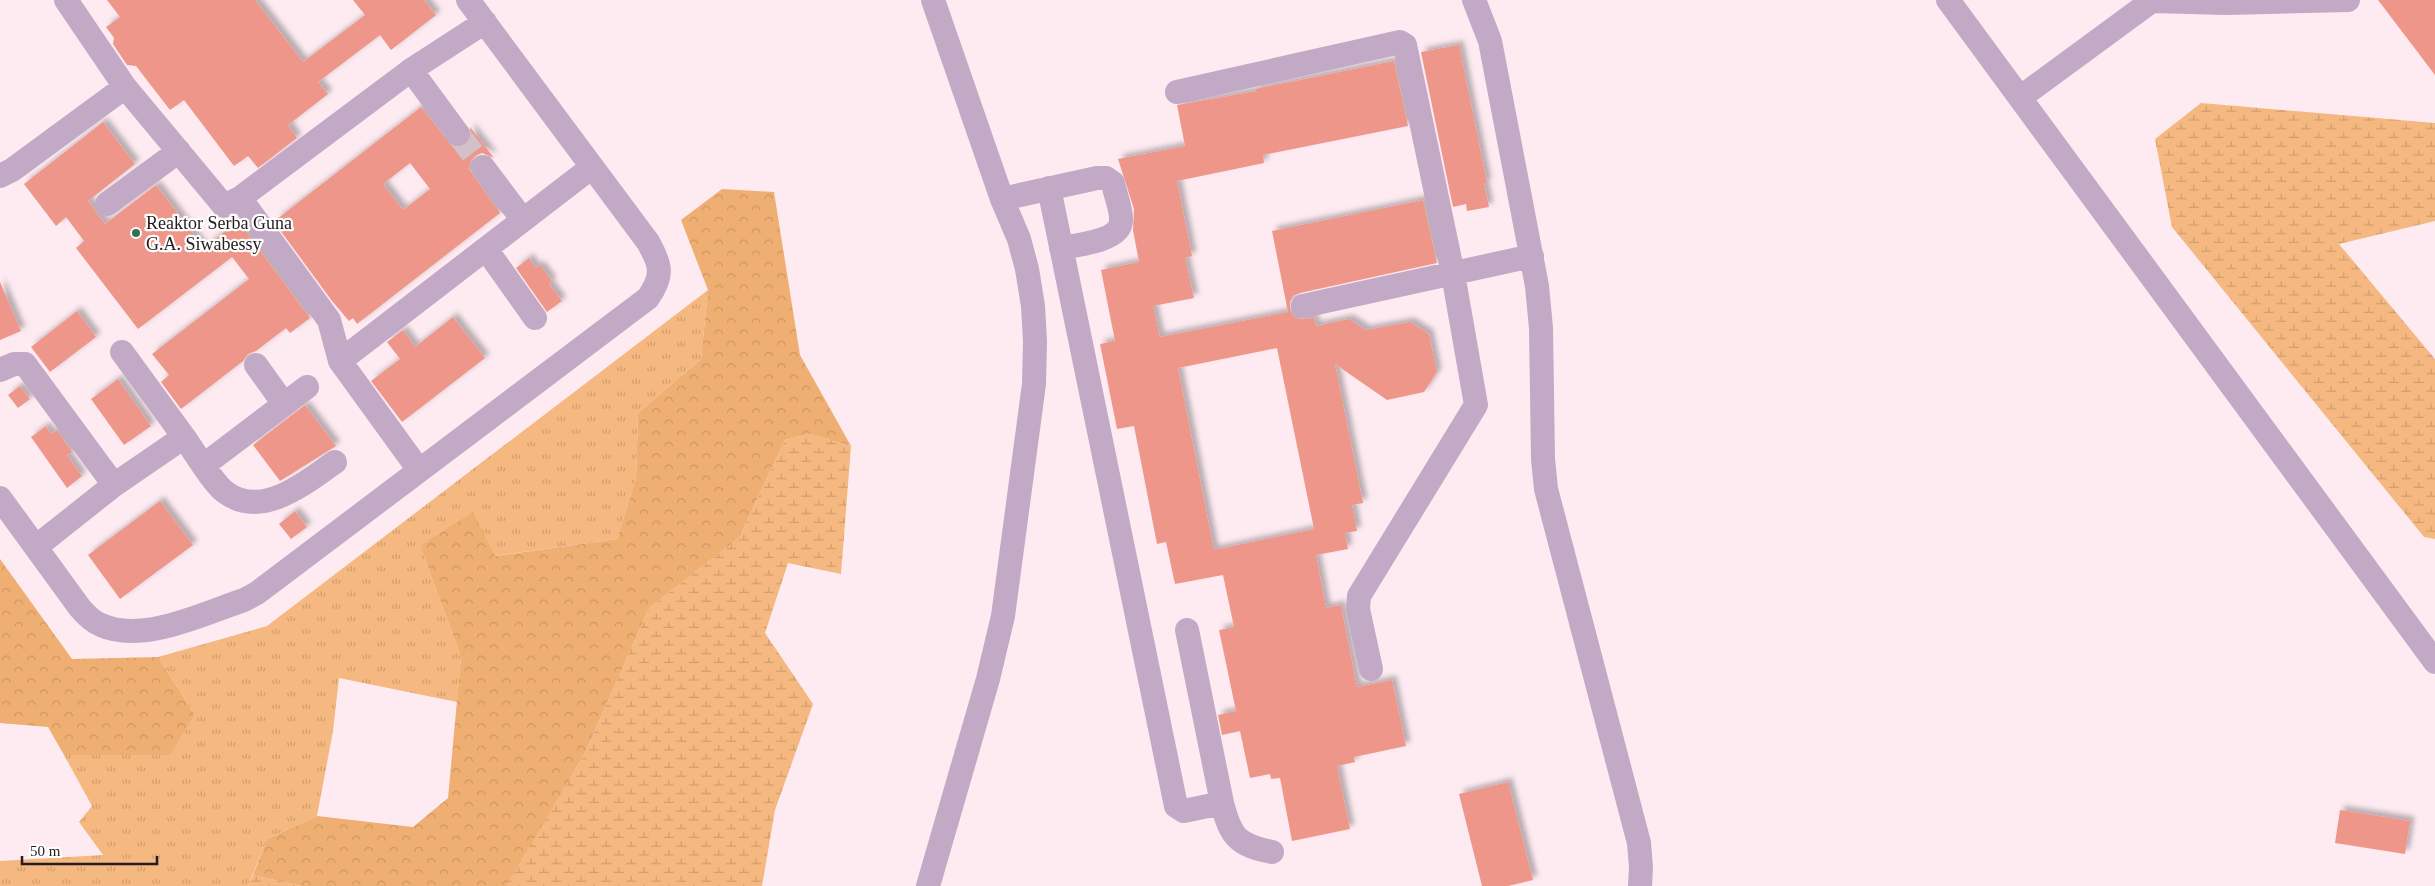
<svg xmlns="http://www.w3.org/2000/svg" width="2435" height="886" font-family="Georgia,serif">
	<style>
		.grass { fill: url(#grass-tufts) }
		.forest { fill: url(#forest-crowns) }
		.wetland { fill: url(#wetland-marsh) }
		.building { fill: #ee9689; fill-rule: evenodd; filter: url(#shadow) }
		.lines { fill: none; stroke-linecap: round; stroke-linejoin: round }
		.minor-tunnel { stroke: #d2c2c7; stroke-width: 24; stroke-dasharray: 24 12; stroke-linecap: butt }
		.minor { stroke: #c2a9c6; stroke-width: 24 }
		.poi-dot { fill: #356f58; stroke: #fdfdfd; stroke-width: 2 }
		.labels { text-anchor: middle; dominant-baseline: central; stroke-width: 4.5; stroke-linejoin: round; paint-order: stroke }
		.poi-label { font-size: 18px; fill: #241c1f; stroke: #fdfdfd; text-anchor: start }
	</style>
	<defs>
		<pattern id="grass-tufts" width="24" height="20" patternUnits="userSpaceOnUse" patternTransform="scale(1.25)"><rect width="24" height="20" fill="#f4b880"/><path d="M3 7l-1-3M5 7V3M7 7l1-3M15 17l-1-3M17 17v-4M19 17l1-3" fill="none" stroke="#d19e6e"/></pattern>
		<pattern id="forest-crowns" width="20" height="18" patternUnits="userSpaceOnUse" patternTransform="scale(1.25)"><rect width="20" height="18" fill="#f0af72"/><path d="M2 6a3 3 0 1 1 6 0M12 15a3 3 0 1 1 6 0" fill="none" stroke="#ce9662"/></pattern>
		<pattern id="wetland-marsh" width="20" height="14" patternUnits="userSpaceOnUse" patternTransform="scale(1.25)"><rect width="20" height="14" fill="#f4b880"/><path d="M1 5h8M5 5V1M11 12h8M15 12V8" fill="none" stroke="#d19e6e"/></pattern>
		<filter id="shadow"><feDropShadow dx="4.5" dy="-4.5" stdDeviation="2.5" flood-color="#0004"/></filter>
	</defs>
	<rect width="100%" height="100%" fill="#fdebf1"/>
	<!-- grass -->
	<path class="grass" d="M708,290L701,359L638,413L636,478L617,539L494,556L420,546L461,657L457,702L339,678L333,731L317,816L267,839L248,886H0V861L103,855L79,822L92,806L64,755H171L195,715L158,657L267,626Z"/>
	<!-- forest -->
	<path class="forest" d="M722,189L774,192L800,355L851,446L809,434L785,440L739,538L649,608L585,753L507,886H301L253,875L267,839L317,816L413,827L448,798L461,657L420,546L473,512L495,556L617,539L636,478L638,413L701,359L708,290L681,220Z
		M0,559L72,659L158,657L195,715L171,755H64L48,727L0,723Z"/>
	<!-- wetland -->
	<path class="wetland" d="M2201,103L2435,123V221L2339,244L2435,359V539L2424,537L2172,227L2155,139Z
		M809,434L851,446L841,574L788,563L765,633L813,704L775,810L762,886H506L585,753L649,608L739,538L785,440Z
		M253,875L301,886H248Z"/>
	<!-- building -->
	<path class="building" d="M107,0H255L303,62L365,15L353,0H424L436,15L391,50L380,35L318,82L328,94L288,125L297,138L258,168L248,156L234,166L184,100L170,110L136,66L127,65L113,44L114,38L106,27L120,17Z
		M2378,0H2435V75Z
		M1459,45L1487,183H1484L1489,207L1467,211L1466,204L1453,207L1421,52Z
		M1394,61L1408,126L1263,155L1264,163L1177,181L1192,256L1185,258L1194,298L1153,306L1160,337L1288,312L1272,231L1423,200L1437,263L1300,293L1293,296L1290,302V309L1293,316L1299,319L1314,318L1316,326L1349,319L1366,330L1410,322L1429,334L1437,372L1424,392L1387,400L1335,364L1363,503L1352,505L1357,531L1345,533L1348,549L1316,555L1326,608L1341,605L1357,687L1392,680L1406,746L1354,757L1355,762L1337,766L1350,829L1292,841L1280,778L1271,779L1270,774L1250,778L1240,731L1222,735L1218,715L1236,711L1219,630L1234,627L1223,575L1175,584L1166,542L1157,544L1134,426L1117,429L1100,344L1115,341L1101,270L1139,262L1133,230L1134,209L1118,159L1185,146L1177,105L1256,91L1255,89ZM1277,348L1314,529L1214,550L1178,368Z
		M421,107L452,146L459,148L466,145L471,139L470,127L494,158L482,153L475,156L471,161L469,169L500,213L357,324L353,318L349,321L332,301L277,226L280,224L277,219ZM410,163L430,189L403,210L383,184Z
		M103,122L135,164L88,201L105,224L156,185L204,248L238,221L310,318L290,333L286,328L256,351L248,354L243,361L181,409L161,382L169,375L152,354L249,279L232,257L138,329L76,248L84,241L66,217L56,226L24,184Z
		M529,258L536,268L540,265L552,281L549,284L562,301L547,312L516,268Z
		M0,282L21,331L0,340Z
		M77,311L96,337L50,372L31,347Z
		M453,317L485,358L402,422L371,381L400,359L387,342L403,330L415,347Z
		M118,379L151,426L124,445L91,399Z
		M20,386L30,399L18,408L8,395Z
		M305,405L336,446L280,481L253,445Z
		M46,426L51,434L57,430L72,452L67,455L82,476L67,488L31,437Z
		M160,501L193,545L120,599L88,555Z
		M295,511L307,527L291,539L279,524Z
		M1508,782L1533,880L1508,886H1482L1459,794Z
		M2340,810L2410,821L2405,854L2335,843Z"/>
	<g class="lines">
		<!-- minor-tunnel -->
		<path class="minor-tunnel" d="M458,134L483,167"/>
		<!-- minor -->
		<path class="minor" d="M66,0L125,87L224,206L240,198L411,70L485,22
			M1474,0L1490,41L1537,286L1541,328L1543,459L1546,489L1639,843L1641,867L1640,886
			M1948,0L2435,662
			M2153,1L2226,3L2348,0
			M411,70L458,134
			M1177,92L1400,42L1405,45L1453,274L1476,405L1359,596L1358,609L1371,669
			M2021,97L2153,0
			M483,167L523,220
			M0,176L12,170L125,87
			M1049,188L1176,806L1184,811L1222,803C1231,838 1238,845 1272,852
			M240,198L329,320L340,361
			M1002,199L1097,178H1106L1113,183C1115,194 1122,210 1121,221C1120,241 1077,245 1061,248
			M107,204L179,151
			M486,249L535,318
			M1303,306L1532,256
			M122,352L184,437
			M256,365L284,404
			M0,370L14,364H25L114,485
			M204,465L307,387
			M419,470L340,361L592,167
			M0,498L80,608C86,615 93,622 101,625C143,644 204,613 244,600L257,593L648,298C664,275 661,265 648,242L468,0
			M37,546L114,485L184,437C194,451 212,482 225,492C262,520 306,482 335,462
			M1187,630L1222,803
			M928,886L988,679L1003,616L1034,384L1035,341L1033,306L1027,269L1019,239L1002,199L933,0"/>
	</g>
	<!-- markers -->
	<circle class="poi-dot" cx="136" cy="233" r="5"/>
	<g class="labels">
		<!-- poi labels -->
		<g class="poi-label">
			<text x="146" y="223">Reaktor Serba Guna<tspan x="146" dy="21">G.A. Siwabessy</tspan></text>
		</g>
	</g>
	<!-- scale -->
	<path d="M22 856v8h135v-8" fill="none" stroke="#241c1f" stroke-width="2.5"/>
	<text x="30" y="856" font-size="15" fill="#241c1f" stroke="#fdfdfd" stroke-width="4" paint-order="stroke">50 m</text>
</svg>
